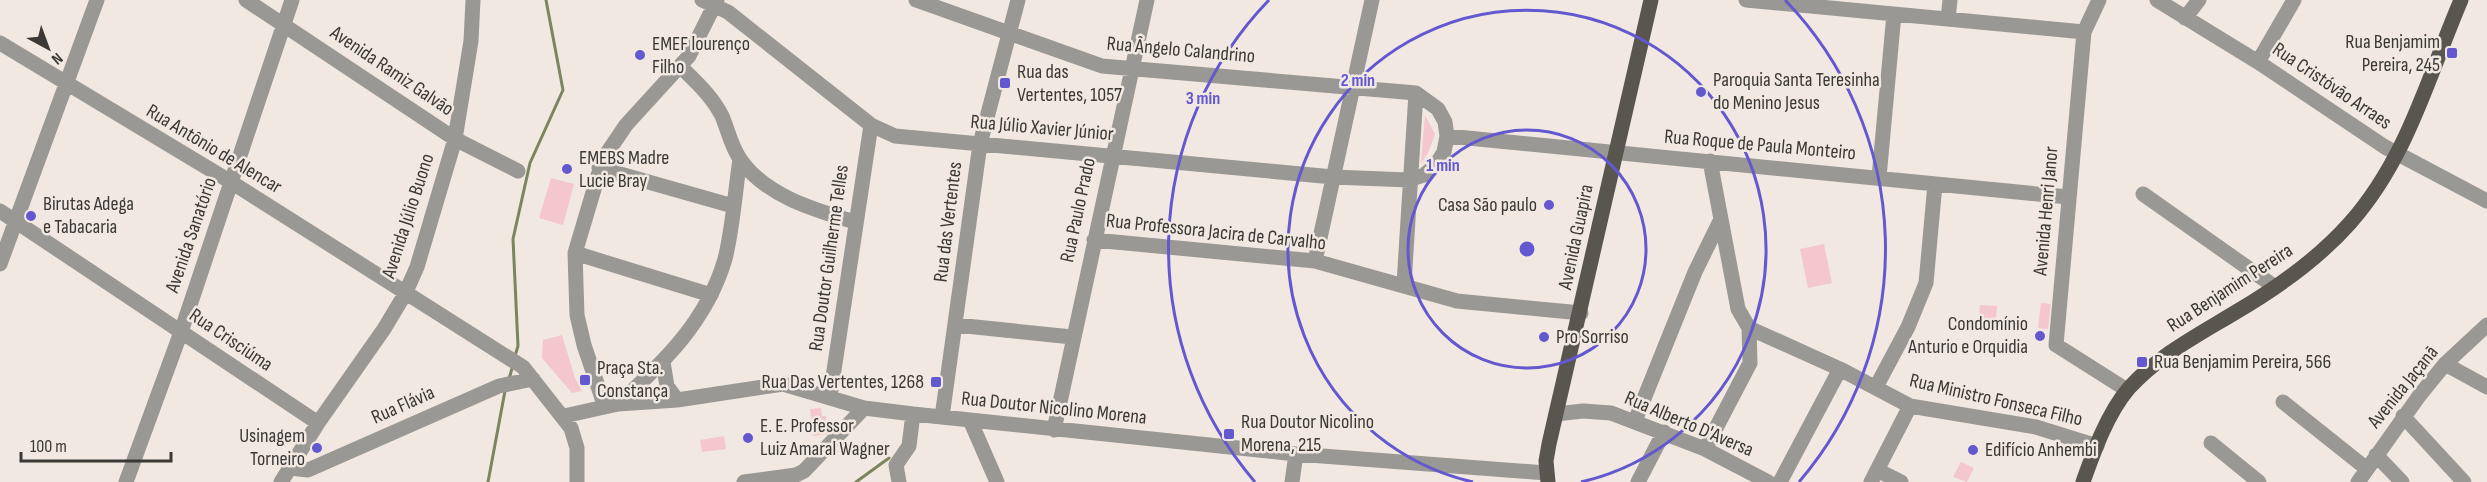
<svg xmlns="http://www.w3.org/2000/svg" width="2487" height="482" font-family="'Sofia Sans Condensed',sans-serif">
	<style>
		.green { fill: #f4c6cd }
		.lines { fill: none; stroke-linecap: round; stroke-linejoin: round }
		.stream { stroke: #7b855e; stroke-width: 3 }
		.minor { stroke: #9a9894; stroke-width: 15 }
		.major { stroke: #58564e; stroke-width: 15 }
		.ring { fill: none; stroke: #6458d1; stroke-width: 3 }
		.poi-dot { fill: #6458d1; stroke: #f1e9e1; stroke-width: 2 }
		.labels { text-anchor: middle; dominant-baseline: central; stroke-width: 5; stroke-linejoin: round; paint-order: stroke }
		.poi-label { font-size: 20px; fill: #3b3835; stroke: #f1e9e1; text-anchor: start }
		.street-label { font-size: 20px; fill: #3b3835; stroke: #f1e9e1 }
		.centre { fill: #6458d1; stroke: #f1e9e1; stroke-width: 3 }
		.ring-label { font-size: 18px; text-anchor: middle; font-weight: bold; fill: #6458d1; stroke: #f1e9e1; stroke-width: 5; stroke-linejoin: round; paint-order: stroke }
	</style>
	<rect width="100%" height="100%" fill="#f1e9e1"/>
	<!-- green -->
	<path class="green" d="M1425,115L1435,134L1428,153L1421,163Z
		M551,178L574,184L563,225L539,218Z
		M1824,244L1832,283L1808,288L1800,249Z
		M2041,303L2051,304L2048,329L2038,328Z
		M1980,305L1997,306L1995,332L1978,330Z
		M562,335L575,378L582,391L572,393L542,358L543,340Z
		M821,408L822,416H826L828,434L813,436L810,409Z
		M724,436L726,449L702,452L700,440Z
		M1961,462L1974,468L1967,482L1953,477Z"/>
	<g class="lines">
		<!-- stream -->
		<path class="stream" d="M515,356L518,346L513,239L530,163L563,90L546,0
			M509,379L513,365
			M488,482L505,391
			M856,482L889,458"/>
		<!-- minor -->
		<path class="minor" d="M246,0L455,139L518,171
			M702,0L728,12L871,125L895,136L1333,177L1409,180L1424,175L1436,165L1444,152L1447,136L1445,122L1438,109L1416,93L1102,66L916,0
			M1746,0L2084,32
			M2099,0L2084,32L2056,345L2127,390
			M2157,0L2258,62L2385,147L2487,201
			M2185,18L2199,0
			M1948,19L1950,0
			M0,43L231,182L523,367L571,428L577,448V482
			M2258,62L2294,0
			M681,67C696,82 712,96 722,116C728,130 731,146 740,159C765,196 815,210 855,222
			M1447,136L2068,197
			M1710,161L1738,309L1749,328L1840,369L1910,406L2036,427L2097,446
			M599,168L733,206
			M1879,177L1894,14
			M2143,194L2275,287
			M0,211L318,423
			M1094,240L1315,261L1457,301L1581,313
			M575,253L711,295
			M1315,261L1372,0
			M0,264L97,0
			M1404,284L1416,93
			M956,325L1072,337
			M663,362L667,386L677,400
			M2445,364L2487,387
			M1876,387L1908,327L1926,283L1935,184
			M830,397L871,125
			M2283,402L2367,469
			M618,404C664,362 707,321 725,259C733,227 735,192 740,159
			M605,407L584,345L577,315L575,253L603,159L626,125L689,56L717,0
			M1556,414L1583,411L1611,413L1705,449L1768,482
			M564,416L618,404L677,400L783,384L864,408L913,414L1296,454L1546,473
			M2403,416L2464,482
			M942,417L980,144L1018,0
			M970,420L997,482
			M1635,421L1695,272L1721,219
			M1054,430L1147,0
			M2211,443L2259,482
			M1705,449L1750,363L1749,328
			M2376,455L2402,482
			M290,468L308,470L499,386L533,379
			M1877,470L1901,482
			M126,482L181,332L292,0
			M281,482L318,423L384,329L405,294L417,267L455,139L471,41L473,0
			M744,482L796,475L804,471L864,408
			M899,482L896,465L909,446L913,414
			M1292,482L1296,454
			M1638,482L1664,432
			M1780,482L1840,369
			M1871,482L1910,406
			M2358,482L2419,396L2445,364L2487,325"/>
		<!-- major -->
		<path class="major" d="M1548,482L1546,461L1549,444L1651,0
			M2083,482C2094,451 2107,414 2129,388C2159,355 2198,335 2236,312C2277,288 2318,259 2350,223C2407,159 2428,77 2461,0"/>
	</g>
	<!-- distance rings -->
	<g class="ring">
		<circle cx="1527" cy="249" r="119"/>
		<path d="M1473 482A239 239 0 1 1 1581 482"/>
		<path d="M1255 482A358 358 0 0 1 1269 0M1785 0A358 358 0 0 1 1799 482"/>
	</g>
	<!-- markers -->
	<g class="poi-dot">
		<rect x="2446" y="47" width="12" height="12" rx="3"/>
		<circle cx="640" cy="55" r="6"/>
		<rect x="999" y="77" width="12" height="12" rx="3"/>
		<circle cx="1701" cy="92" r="6"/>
		<circle cx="567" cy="169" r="6"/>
		<circle cx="1549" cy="205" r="6"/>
		<circle cx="31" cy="216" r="6"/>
		<circle cx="2040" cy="336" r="6"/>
		<circle cx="1544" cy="337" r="6"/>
		<rect x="2136" y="356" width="12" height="12" rx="3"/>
		<rect x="579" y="374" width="12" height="12" rx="3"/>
		<rect x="930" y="376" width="12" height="12" rx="3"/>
		<rect x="1223" y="428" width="12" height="12" rx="3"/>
		<circle cx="748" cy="438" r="6"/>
		<circle cx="317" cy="448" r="6"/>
		<circle cx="1973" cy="450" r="6"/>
	</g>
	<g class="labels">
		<!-- poi labels -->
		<g class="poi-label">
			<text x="2440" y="42" text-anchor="end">Rua Benjamim<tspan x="2440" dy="23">Pereira, 245</tspan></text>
			<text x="652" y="44">EMEF lourenço<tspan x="652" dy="23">Filho</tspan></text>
			<text x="1017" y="72">Rua das<tspan x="1017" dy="23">Vertentes, 1057</tspan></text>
			<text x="1713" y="80">Paroquia Santa Teresinha<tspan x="1713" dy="23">do Menino Jesus</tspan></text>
			<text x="579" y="158">EMEBS Madre<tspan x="579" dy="23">Lucie Bray</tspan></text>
			<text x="43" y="204">Birutas Adega<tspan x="43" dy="23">e Tabacaria</tspan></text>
			<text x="1537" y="205" text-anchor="end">Casa São paulo</text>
			<text x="2028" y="324" text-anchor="end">Condomínio<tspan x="2028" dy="23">Anturio e Orquidia</tspan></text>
			<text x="1556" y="337">Pro Sorriso</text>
			<text x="2154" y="362">Rua Benjamim Pereira, 566</text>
			<text x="597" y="368">Praça Sta.<tspan x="597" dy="23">Constança</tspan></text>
			<text x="924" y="382" text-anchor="end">Rua Das Vertentes, 1268</text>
			<text x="1241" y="422">Rua Doutor Nicolino<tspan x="1241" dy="23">Morena, 215</tspan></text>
			<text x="760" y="426">E. E. Professor<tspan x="760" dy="23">Luiz Amaral Wagner</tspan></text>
			<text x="305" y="436" text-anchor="end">Usinagem<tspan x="305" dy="23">Torneiro</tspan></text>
			<text x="1985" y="450">Edifício Anhembi</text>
		</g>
		<!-- street labels -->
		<g class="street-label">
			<text transform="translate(1181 50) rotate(5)">Rua Ângelo Calandrino</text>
			<text transform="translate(392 71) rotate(34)">Avenida Ramiz Galvão</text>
			<text transform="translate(2332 86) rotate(34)">Rua Cristóvão Arraes</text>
			<text transform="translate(1042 128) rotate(5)">Rua Júlio Xavier Júnior</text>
			<text transform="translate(1760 145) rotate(5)">Rua Roque de Paula Monteiro</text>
			<text transform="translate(214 149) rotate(31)">Rua Antônio de Alencar</text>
			<text transform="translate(1078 210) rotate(-78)">Rua Paulo Prado</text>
			<text transform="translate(2046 211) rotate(-85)">Avenida Henri Janor</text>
			<text transform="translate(408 216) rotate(-72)">Avenida Júlio Buono</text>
			<text transform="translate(948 222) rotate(-83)">Rua das Vertentes</text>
			<text transform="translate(1216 232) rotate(6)">Rua Professora Jacira de Carvalho</text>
			<text transform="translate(191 235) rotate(-71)">Avenida Sanatório</text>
			<text transform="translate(1576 237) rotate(-78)">Avenida Guapira</text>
			<text transform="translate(829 258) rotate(-82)">Rua Doutor Guilherme Telles</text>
			<text transform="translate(2230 288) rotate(-33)">Rua Benjamim Pereira</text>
			<text transform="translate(231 340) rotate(34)">Rua Crisciúma</text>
			<text transform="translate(2403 387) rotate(-51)">Avenida Jaçanã</text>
			<text transform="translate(1996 400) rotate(13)">Rua Ministro Fonseca Filho</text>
			<text transform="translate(403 405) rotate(-24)">Rua Flávia</text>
			<text transform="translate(1054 408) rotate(6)">Rua Doutor Nicolino Morena</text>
			<text transform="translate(1689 424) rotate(23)">Rua Alberto D'Aversa</text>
		</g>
	</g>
	<circle cx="1527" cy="249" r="9" class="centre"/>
	<g class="ring-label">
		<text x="1358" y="86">2 min</text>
		<text x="1203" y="104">3 min</text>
		<text x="1443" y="171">1 min</text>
	</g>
	<!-- north arrow -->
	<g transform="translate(48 48) rotate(139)" stroke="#f1e9e1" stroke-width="4.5" paint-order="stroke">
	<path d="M0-4.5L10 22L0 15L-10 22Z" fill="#3b3835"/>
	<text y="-9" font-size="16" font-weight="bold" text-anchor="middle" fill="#3b3835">N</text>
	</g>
	<!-- scale -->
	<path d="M21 452v9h150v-9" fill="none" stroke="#3b3835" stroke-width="3"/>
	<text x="30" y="452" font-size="18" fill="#3b3835" stroke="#f1e9e1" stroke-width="4.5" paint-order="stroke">100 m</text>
</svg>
